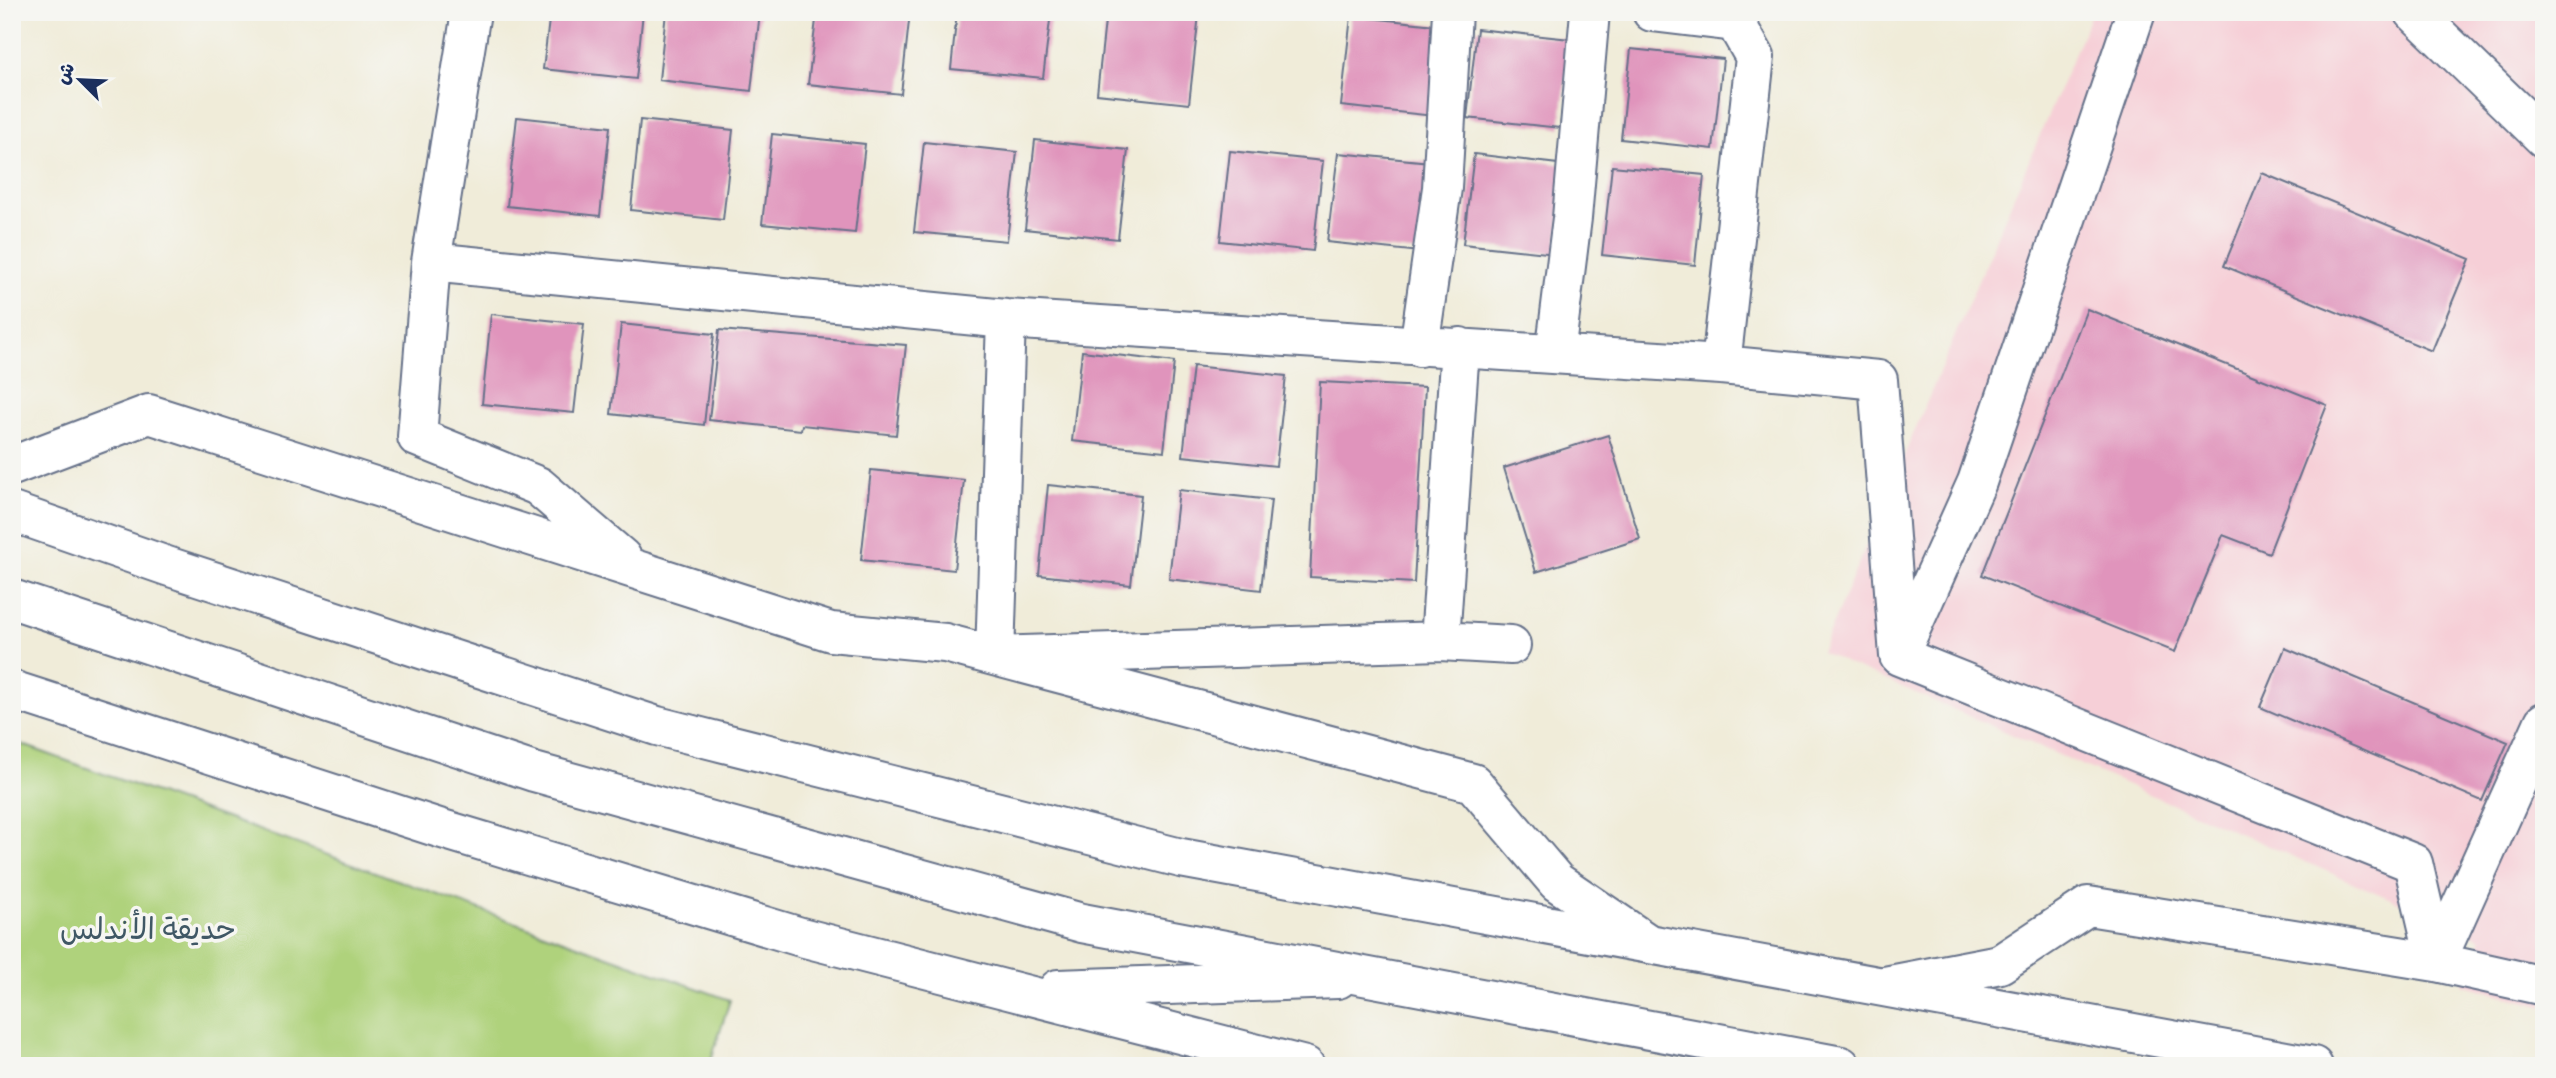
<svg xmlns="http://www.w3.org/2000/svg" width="2556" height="1078" font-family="'Indie Flower','Playpen Sans Arabic',sans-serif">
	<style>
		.built { fill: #f6cfd7 }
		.green { fill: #afd27b; stroke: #65806c; stroke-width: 2 }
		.building { fill: #e094bc }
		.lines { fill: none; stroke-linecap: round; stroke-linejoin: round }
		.street-casing { stroke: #667189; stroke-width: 42 }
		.secondary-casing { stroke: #667189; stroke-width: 42 }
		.primary-casing { stroke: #667189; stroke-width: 42 }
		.street { stroke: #fff; stroke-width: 38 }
		.secondary { stroke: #fff; stroke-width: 38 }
		.primary { stroke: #fff; stroke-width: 38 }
		.labels { text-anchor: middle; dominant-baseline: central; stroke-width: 7; stroke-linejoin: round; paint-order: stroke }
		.park-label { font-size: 30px; fill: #405865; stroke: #f6f6f2 }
	</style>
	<rect width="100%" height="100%" fill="#f6f6f2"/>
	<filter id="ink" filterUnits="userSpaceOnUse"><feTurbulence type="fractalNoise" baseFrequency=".0143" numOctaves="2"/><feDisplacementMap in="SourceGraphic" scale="14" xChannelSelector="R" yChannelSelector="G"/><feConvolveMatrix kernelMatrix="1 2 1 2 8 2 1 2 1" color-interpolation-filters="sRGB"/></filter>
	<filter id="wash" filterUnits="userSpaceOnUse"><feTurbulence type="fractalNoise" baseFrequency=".00686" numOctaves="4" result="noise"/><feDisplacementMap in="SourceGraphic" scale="28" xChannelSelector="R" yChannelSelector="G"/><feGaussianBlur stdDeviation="1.57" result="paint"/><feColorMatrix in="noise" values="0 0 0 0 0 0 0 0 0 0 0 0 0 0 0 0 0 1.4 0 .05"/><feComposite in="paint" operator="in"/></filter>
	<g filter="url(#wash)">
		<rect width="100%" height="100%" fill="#f0ecd9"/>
		<!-- built -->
		<path class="built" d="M2092,12H2544V1007L2462,984L2481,938L1821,652Z"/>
		<!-- green -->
		<path class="green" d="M12,741L730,1000L709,1066H12Z"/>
		<g id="blocks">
			<!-- building -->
			<path class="building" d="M550,12H643L636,79L543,69Z
				M666,12H760L751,91L659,80Z
				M817,12H910L901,94L808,84Z
				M957,12H1051L1043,78L951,69Z
				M1106,12L1199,14L1189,104L1097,94Z
				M1351,16L1444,26L1434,116L1341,106Z
				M1477,29L1570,39L1560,128L1467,118Z
				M1631,49L1723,59L1713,149L1621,139Z
				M517,117L610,127L600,216L507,206Z
				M640,120L733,130L723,220L631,210Z
				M772,134L865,144L855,233L762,224Z
				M1035,140L1128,150L1118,239L1025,229Z
				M924,142L1017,152L1007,241L914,232Z
				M1230,151L1323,161L1313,251L1220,241Z
				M1338,153L1430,162L1420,252L1327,242Z
				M1474,154L1566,165L1556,254L1463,244Z
				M1612,166L1704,175L1695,265L1602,255Z
				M2262,173L2470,259L2432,351L2224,266Z
				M2087,309L2327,405L2269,553L2223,535L2175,652L1982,575Z
				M491,314L584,324L574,413L482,404Z
				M621,324L714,334L704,425L611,414Z
				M719,330L906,345L896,435L802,425L801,430L709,420Z
				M1082,351L1174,362L1164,451L1072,441Z
				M1193,366L1286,376L1276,466L1183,456Z
				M1320,382L1425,387L1414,583L1310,577Z
				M1608,435L1640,539L1536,572L1504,468Z
				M871,470L964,480L954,570L861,560Z
				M1048,485L1141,495L1131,585L1039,575Z
				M1179,490L1271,500L1261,590L1169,579Z
				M2285,648L2508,742L2482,801L2260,707Z"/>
		</g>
	</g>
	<g filter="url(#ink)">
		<use href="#blocks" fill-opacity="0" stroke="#667189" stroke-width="2"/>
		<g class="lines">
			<!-- street casing -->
			<g class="street-casing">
				<path id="street" d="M471,12L431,262L417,437L538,486L622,558
					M1652,12L1735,22L1755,57L1721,365
					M2414,12L2544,138
					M431,262L1006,319L1721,365L1878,380L1899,656L2413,863L2436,962L2544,722
					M1006,319L995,656L1440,641L1511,645
					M1419,347L1442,188L1452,12
					M1555,354L1572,218L1590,12
					M12,466L149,414L831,632L945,643L1473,783L1557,882L1644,941
					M1440,641L1460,347
					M1901,651L1977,482L2136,12
					M1885,986L2000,964L2088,906L2436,962L2544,986"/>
			</g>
			<!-- secondary casing -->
			<g class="secondary-casing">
				<path id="secondary" d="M12,690L439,828L801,937L1305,1066
					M1058,989L1338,979"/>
			</g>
			<!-- primary casing -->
			<g class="primary-casing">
				<path id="primary" d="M12,512L167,566L657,726L1181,858L2313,1066
					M12,599L534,772L1082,923L1841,1066"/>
			</g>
			<!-- street -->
			<use href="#street" class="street"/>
			<!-- secondary -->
			<use href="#secondary" class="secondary"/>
			<!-- primary -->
			<use href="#primary" class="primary"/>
		</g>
	</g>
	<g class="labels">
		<!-- park labels -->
		<g class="park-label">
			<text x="148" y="932">حديقة الأندلس</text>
		</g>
	</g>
	<!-- margin -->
	<rect width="2556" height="1078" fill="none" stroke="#f6f6f2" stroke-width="42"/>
	<!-- north arrow -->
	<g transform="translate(80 80) rotate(294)" stroke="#f6f6f2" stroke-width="5" paint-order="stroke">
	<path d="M0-5L12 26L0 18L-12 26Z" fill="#1b2f5e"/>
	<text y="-10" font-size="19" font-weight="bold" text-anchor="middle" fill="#1b2f5e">ش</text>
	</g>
</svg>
